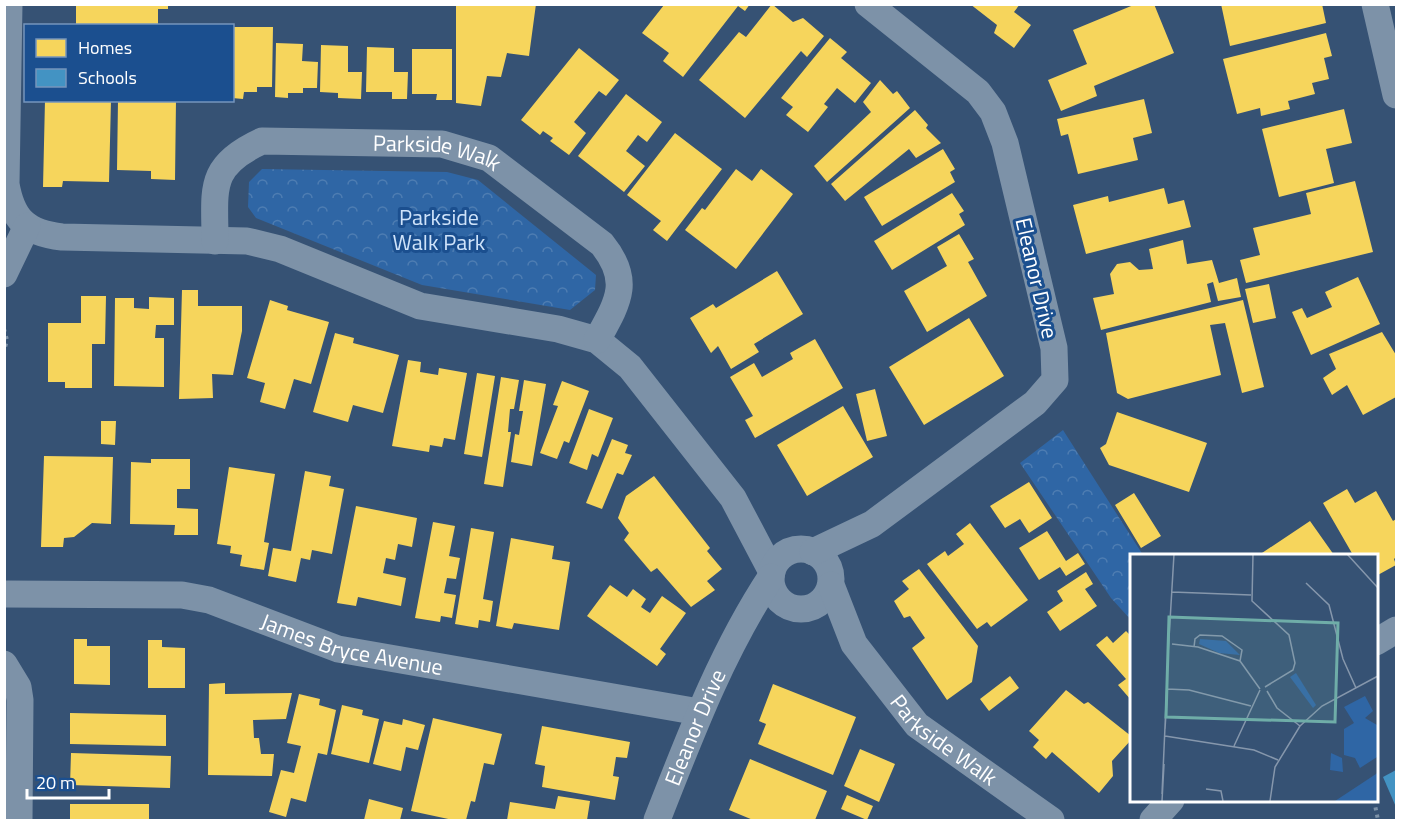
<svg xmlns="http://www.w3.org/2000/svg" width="1401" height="825" font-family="'Titillium Web',sans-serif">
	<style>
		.park { fill: url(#park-crowns) }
		.homes { fill: #f6d55c }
		.schools { fill: #4393c3 }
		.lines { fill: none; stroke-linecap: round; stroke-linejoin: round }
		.path { stroke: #7d92a8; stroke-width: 4; stroke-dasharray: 3 4.5; stroke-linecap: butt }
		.minor { stroke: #7d92a8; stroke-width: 27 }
		.labels { text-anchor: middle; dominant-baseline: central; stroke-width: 6; stroke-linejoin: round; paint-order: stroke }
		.street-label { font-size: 22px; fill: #fff; stroke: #1b4f8f }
		.park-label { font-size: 22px; fill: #cfe3fa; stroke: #1b4f8f }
		.inset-road { fill: none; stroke: #8697ac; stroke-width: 1.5 }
		.view { fill: #6fada8; fill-opacity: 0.15; stroke: #6fada8; stroke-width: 3 }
		.inset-edge { fill: none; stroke: #fff; stroke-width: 3 }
	</style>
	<defs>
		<pattern id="park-crowns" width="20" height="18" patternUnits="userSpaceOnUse" patternTransform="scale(1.5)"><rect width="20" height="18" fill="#2f66a5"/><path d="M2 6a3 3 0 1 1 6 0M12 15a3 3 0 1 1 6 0" fill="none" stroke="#4e7db2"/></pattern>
	</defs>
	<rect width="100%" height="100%" fill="#365274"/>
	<!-- park -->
	<path class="park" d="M262,169L447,172L478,180L596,275L595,290L570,310L422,285L256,218L248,207L249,182Z
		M1063,430L1143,555H1131V620L1111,598L1020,463Z"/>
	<!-- homes -->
	<path class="homes" d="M168,4V9H158V26H76V6Z
		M456,4H536L529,56L507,53L501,77L487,76L481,106L456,103Z
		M750,4L745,11L738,6L683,77L663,61L669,53L642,33L664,5Z
		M772,4L793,22L803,18L824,36L807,57L801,51L745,118L699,80L739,32L746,37Z
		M970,4H1020L1014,12L1031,25L1014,48L994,33L997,25Z
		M1136,4H1154L1174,53L1094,86L1097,96L1061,111L1048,80L1087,64L1073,30Z
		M1221,4H1322L1326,23L1230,46Z
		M232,27H273L272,87H257V92H244L243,99L232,98Z
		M1326,33L1332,56L1324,58L1329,79L1312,83L1315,94L1288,101L1290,109L1261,116L1260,108L1237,114L1223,59Z
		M830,38L847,52L841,58L871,83L855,103L837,88L824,104L828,107L808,132L786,115L793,107L781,98Z
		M276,43L303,44L302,61L318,62L317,88H303V93H288V98L275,97Z
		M321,45L348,46V72H362L361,99L338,98V93L320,92Z
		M367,47L394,48V72H408L407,99H392V92H366Z
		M579,48L619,80L606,96L599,91L574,122L586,133L569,155L550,141L553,138L543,131L540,135L521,120Z
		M412,49H452V100H436L437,94H412Z
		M880,80L893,94L897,91L910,108L827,182L814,166L871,112L863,102Z
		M626,94L662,122L647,142L638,135L626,151L645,166L624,192L578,156Z
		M1144,99L1152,133L1133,138L1138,160L1078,174L1068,134L1061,136L1057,119Z
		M45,100H111L109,182L63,181L62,187H43Z
		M118,100H176L175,180L151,179V171L117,170Z
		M1344,109L1352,143L1326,149L1334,183L1279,197L1262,129Z
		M915,110L928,125L926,128L941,143L916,158L909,149L845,201L831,184Z
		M675,133L722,169L667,241L653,230L661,221L627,195Z
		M943,149L955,169L950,172L955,182L882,226L864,197Z
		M736,169L752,181L761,169L793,194L736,269L685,230L702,208L705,210Z
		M1355,181L1373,252L1246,283L1240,260L1260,255L1253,228L1311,214L1306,193Z
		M1164,188L1168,204L1184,200L1191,227L1086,254L1073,205L1108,196L1109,202Z
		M952,193L964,211L959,214L965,225L892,270L874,241Z
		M959,234L974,259L968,262L987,296L927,332L904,291L947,266L937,247Z
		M1183,240L1187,264L1212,260L1219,283L1237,278L1241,297L1218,301L1213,282L1207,284L1211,302L1101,330L1093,298L1114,294L1110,274L1117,264L1130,262L1139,270L1153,269L1149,249Z
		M777,271L803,314L754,344L759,352L731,369L718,346L711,353L690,318L713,304L716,308Z
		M1358,277L1380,324L1311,355L1292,312L1302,308L1307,318L1332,307L1325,292Z
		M1269,284L1276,318L1253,323L1245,289Z
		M182,290H198V306H242V331L233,375L212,374L213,398L179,399Z
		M81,296H106L105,344H92V388H65V382H48V323H81Z
		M149,297L174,298V325H156L155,338H164V387L114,386L115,298H134V308L149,309Z
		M270,300L288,306L287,310L329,322L311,384L294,379L285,409L260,402L265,383L247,378Z
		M1243,300L1264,387L1242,393L1225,323L1210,325L1221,375L1128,399L1117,393L1106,333Z
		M969,318L1004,376L924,425L889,367Z
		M1382,332L1396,355V397L1363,415L1347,385L1332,395L1323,378L1336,369L1329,354Z
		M335,333L354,338L353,343L399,355L383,413L353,405L348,422L313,412Z
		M815,339L843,388L755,438L745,420L753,416L730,377L754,363L762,377L793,359L790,353Z
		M408,360L421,362L420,372L438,375L439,368L467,373L455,440L444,438L442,447L430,445L429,452L392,446Z
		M477,373L495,376L482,457L464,454Z
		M501,377L519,380L514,409H510L508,432H511L503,487L484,484Z
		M524,380L546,384L532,466L511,462L515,434L519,435L523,411H519Z
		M562,381L589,391L569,443L564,441L557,459L540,453L558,406L553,405Z
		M875,389L887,436L867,441L856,394Z
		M843,406L873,457L807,496L777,445Z
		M589,409L613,418L598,457L592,454L587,470L569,463Z
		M1117,412L1207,443L1189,492L1109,465L1100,448L1106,444Z
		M101,421H116L115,445L101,444Z
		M612,439L628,445L625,453L632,455L623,475L617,473L602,509L586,503Z
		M44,456L113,457L111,524L92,523L74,537L64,538L63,547H41Z
		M151,459H190V489H177V508L198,509V535H174L175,525L130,524L131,462L151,463Z
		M229,467L275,474L264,542L269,543L264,570L240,566L242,555L230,553L231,546L217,544Z
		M305,471L331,476L329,486L344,489L332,554L312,550L310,560L301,558L296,582L268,576L273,548L291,551Z
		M654,476L710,548L707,551L722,569L707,581L715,590L691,607L657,568L651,572L624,540L629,533L618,518L626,496Z
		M1029,482L1052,518L1029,533L1020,519L1005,528L990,506Z
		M1347,489L1355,503L1376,491L1393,521L1396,519V557L1394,559L1396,565L1376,576V555H1353L1323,503Z
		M1134,493L1161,536L1141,548L1115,505Z
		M356,506L417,518L412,547L398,544L395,560L386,558L383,573L406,578L401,606L358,597L356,606L337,603Z
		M1310,521L1334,555H1259Z
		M433,522L455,526L449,556L460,558L456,579L447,578L444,593L456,595L452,618L441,616L440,622L415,618Z
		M970,523L1028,600L991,627L987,622L977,629L927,564L945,551L948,556L964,544L956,534Z
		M471,528L494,532L483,599L493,601L490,622L479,620L478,628L455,624Z
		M1047,531L1066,561L1078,553L1085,564L1066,576L1060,567L1039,580L1019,548Z
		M511,538L554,546L552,559L570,562L559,630L514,623L512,629L496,626Z
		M919,569L978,646L972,682L947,700L912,648L925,638L910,616L904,618L894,601L909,589L902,581Z
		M1086,572L1093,584L1085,589L1097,606L1060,631L1047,612L1063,601L1057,591Z
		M610,585L627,597L633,589L646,599L641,607L650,613L662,596L686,613L660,649L666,654L657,666L587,616Z
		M1126,631L1131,636V700L1118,685L1126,679L1096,645L1107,636L1113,643Z
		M74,639H87V646H110V685L74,684Z
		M148,640H162V647L185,648V688H148Z
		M1010,676L1019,688L989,711L980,699Z
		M225,683V694L292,693L286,719L253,720L254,738H259L261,754H274L272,776L208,775L209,684Z
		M773,684L856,717L833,775L758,744L766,724L759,721Z
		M1066,690L1084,704L1088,702L1131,736V740L1112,761L1113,776L1099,793L1052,752L1046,759L1033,747L1039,740L1029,731Z
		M299,694L320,699L319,705L336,710L327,755L318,753L306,802L291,798L286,817L269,812L281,770L294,773L301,746L287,743Z
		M342,705L363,710L362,715L379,719L369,763L331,754Z
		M70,713L166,715V746L70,744Z
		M433,718L502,734L494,765L484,763L475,802L471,801L466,820H453L411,811Z
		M403,719L425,725L418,750L406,747L401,771L373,764L384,721L402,725Z
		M542,726L630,742L627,758L616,757L613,776L619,777L615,800L542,787L545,766L535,764Z
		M860,749L895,764L879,802L844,786Z
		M71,753L171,756L170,788L70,785Z
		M750,759L827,791L815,820H753L729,810Z
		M847,795L873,806L867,820L841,809Z
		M558,796L590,801L587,820H507L510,802L555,809Z
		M369,799L403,808L400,820H364Z
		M70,804H149V820H70Z"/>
	<!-- schools -->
	<path class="schools" d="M1396,770V807L1383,777Z"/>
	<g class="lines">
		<!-- path -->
		<path class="path" d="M4,329L7,340L4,351
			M4,404V431
			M1374,800L1378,820"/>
		<!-- minor -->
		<g class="minor">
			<path d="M9,4L6,184C12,219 26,233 62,237L247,241L280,249L420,306L558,329L597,340L630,367L733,498L772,572"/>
			<path d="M1375,4L1396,95"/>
			<path id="s1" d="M215,241C215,189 207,166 262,141L442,144L489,158L602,244C632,281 618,302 597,340"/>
			<path d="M4,274L27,226"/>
			<circle cx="801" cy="579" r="30"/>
			<path d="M813,552L872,524L1035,403L1055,380L1054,348L1005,143L993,112L978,92L868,4"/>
			<path id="s2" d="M831,585L854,644L917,725L1051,820"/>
			<path id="s3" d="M4,594L182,595L209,600L338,649L699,712"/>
			<path d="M1376,642L1396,630"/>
			<path d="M4,664L18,687L20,700L19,820"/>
			<path id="s4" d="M657,820C690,736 721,653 771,577"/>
			<path d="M1153,820L1171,800"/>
		</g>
	</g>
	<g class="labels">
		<!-- street labels -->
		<g class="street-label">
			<text stroke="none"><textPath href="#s1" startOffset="298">Parkside Walk</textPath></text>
			<text transform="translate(1037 278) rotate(77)">Eleanor Drive</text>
			<text stroke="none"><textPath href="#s3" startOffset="356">James Bryce Avenue</textPath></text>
			<text stroke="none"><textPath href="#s4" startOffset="100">Eleanor Drive</textPath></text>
			<text stroke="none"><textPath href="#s2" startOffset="196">Parkside Walk</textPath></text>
		</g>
		<!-- park labels -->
		<g class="park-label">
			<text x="439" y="217">Parkside<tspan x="439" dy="25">Walk Park</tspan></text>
		</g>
	</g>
	<!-- overview -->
	<g transform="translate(1130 554)">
		<rect width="248" height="248" fill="#365274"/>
		<path d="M201,199L212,204L213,218L200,216Z" fill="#2f66a5"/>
		<path d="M70,85L96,87L110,101L89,99L69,90ZM166,119L186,151L183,154L160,123ZM247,219V247H205L246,220Z" fill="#2f66a5"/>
		<path d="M235,142L243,157L235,164L247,171V203L230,214L225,204L214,201V175L224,169L214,153Z" fill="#2f66a5"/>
		<path class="inset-road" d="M123,0L122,47L159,81L165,109L163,116L135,133M217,0L248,34M176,29L199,51L213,105L226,134M42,38L121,41M42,90L68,93L110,107L130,135M64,93L65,85L70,81L92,82L112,96L110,107M38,101L44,0M37,135L59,136L121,152M137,137L147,154L170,172M35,175L37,143M35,182L124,196L148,206M104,192L130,136M76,235L91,237L93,247M32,240L37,128M32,247L34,210M140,247L145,213L170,172L192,152L248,122"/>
		<path class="view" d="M39,63L208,69L205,168L36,163Z"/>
		<rect width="248" height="248" class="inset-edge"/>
	</g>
	<!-- border -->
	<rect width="1401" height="825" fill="none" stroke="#ffffff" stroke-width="12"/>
	<!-- legend -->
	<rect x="24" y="24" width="210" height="78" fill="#1b4f8f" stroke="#7695bc" stroke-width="1.5"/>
	<rect x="36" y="39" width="30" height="18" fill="#f6d55c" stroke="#7695bc" stroke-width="1.5"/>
	<text x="78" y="54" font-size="18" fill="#ffffff">Homes</text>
	<rect x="36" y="69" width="30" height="18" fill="#4393c3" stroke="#7695bc" stroke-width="1.5"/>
	<text x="78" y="84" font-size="18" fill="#ffffff">Schools</text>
	<!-- scale -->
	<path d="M27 789v9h82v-9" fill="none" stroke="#ffffff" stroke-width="3"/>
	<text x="36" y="789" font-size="18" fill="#ffffff" stroke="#1b4f8f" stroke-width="4.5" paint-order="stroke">20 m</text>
</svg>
